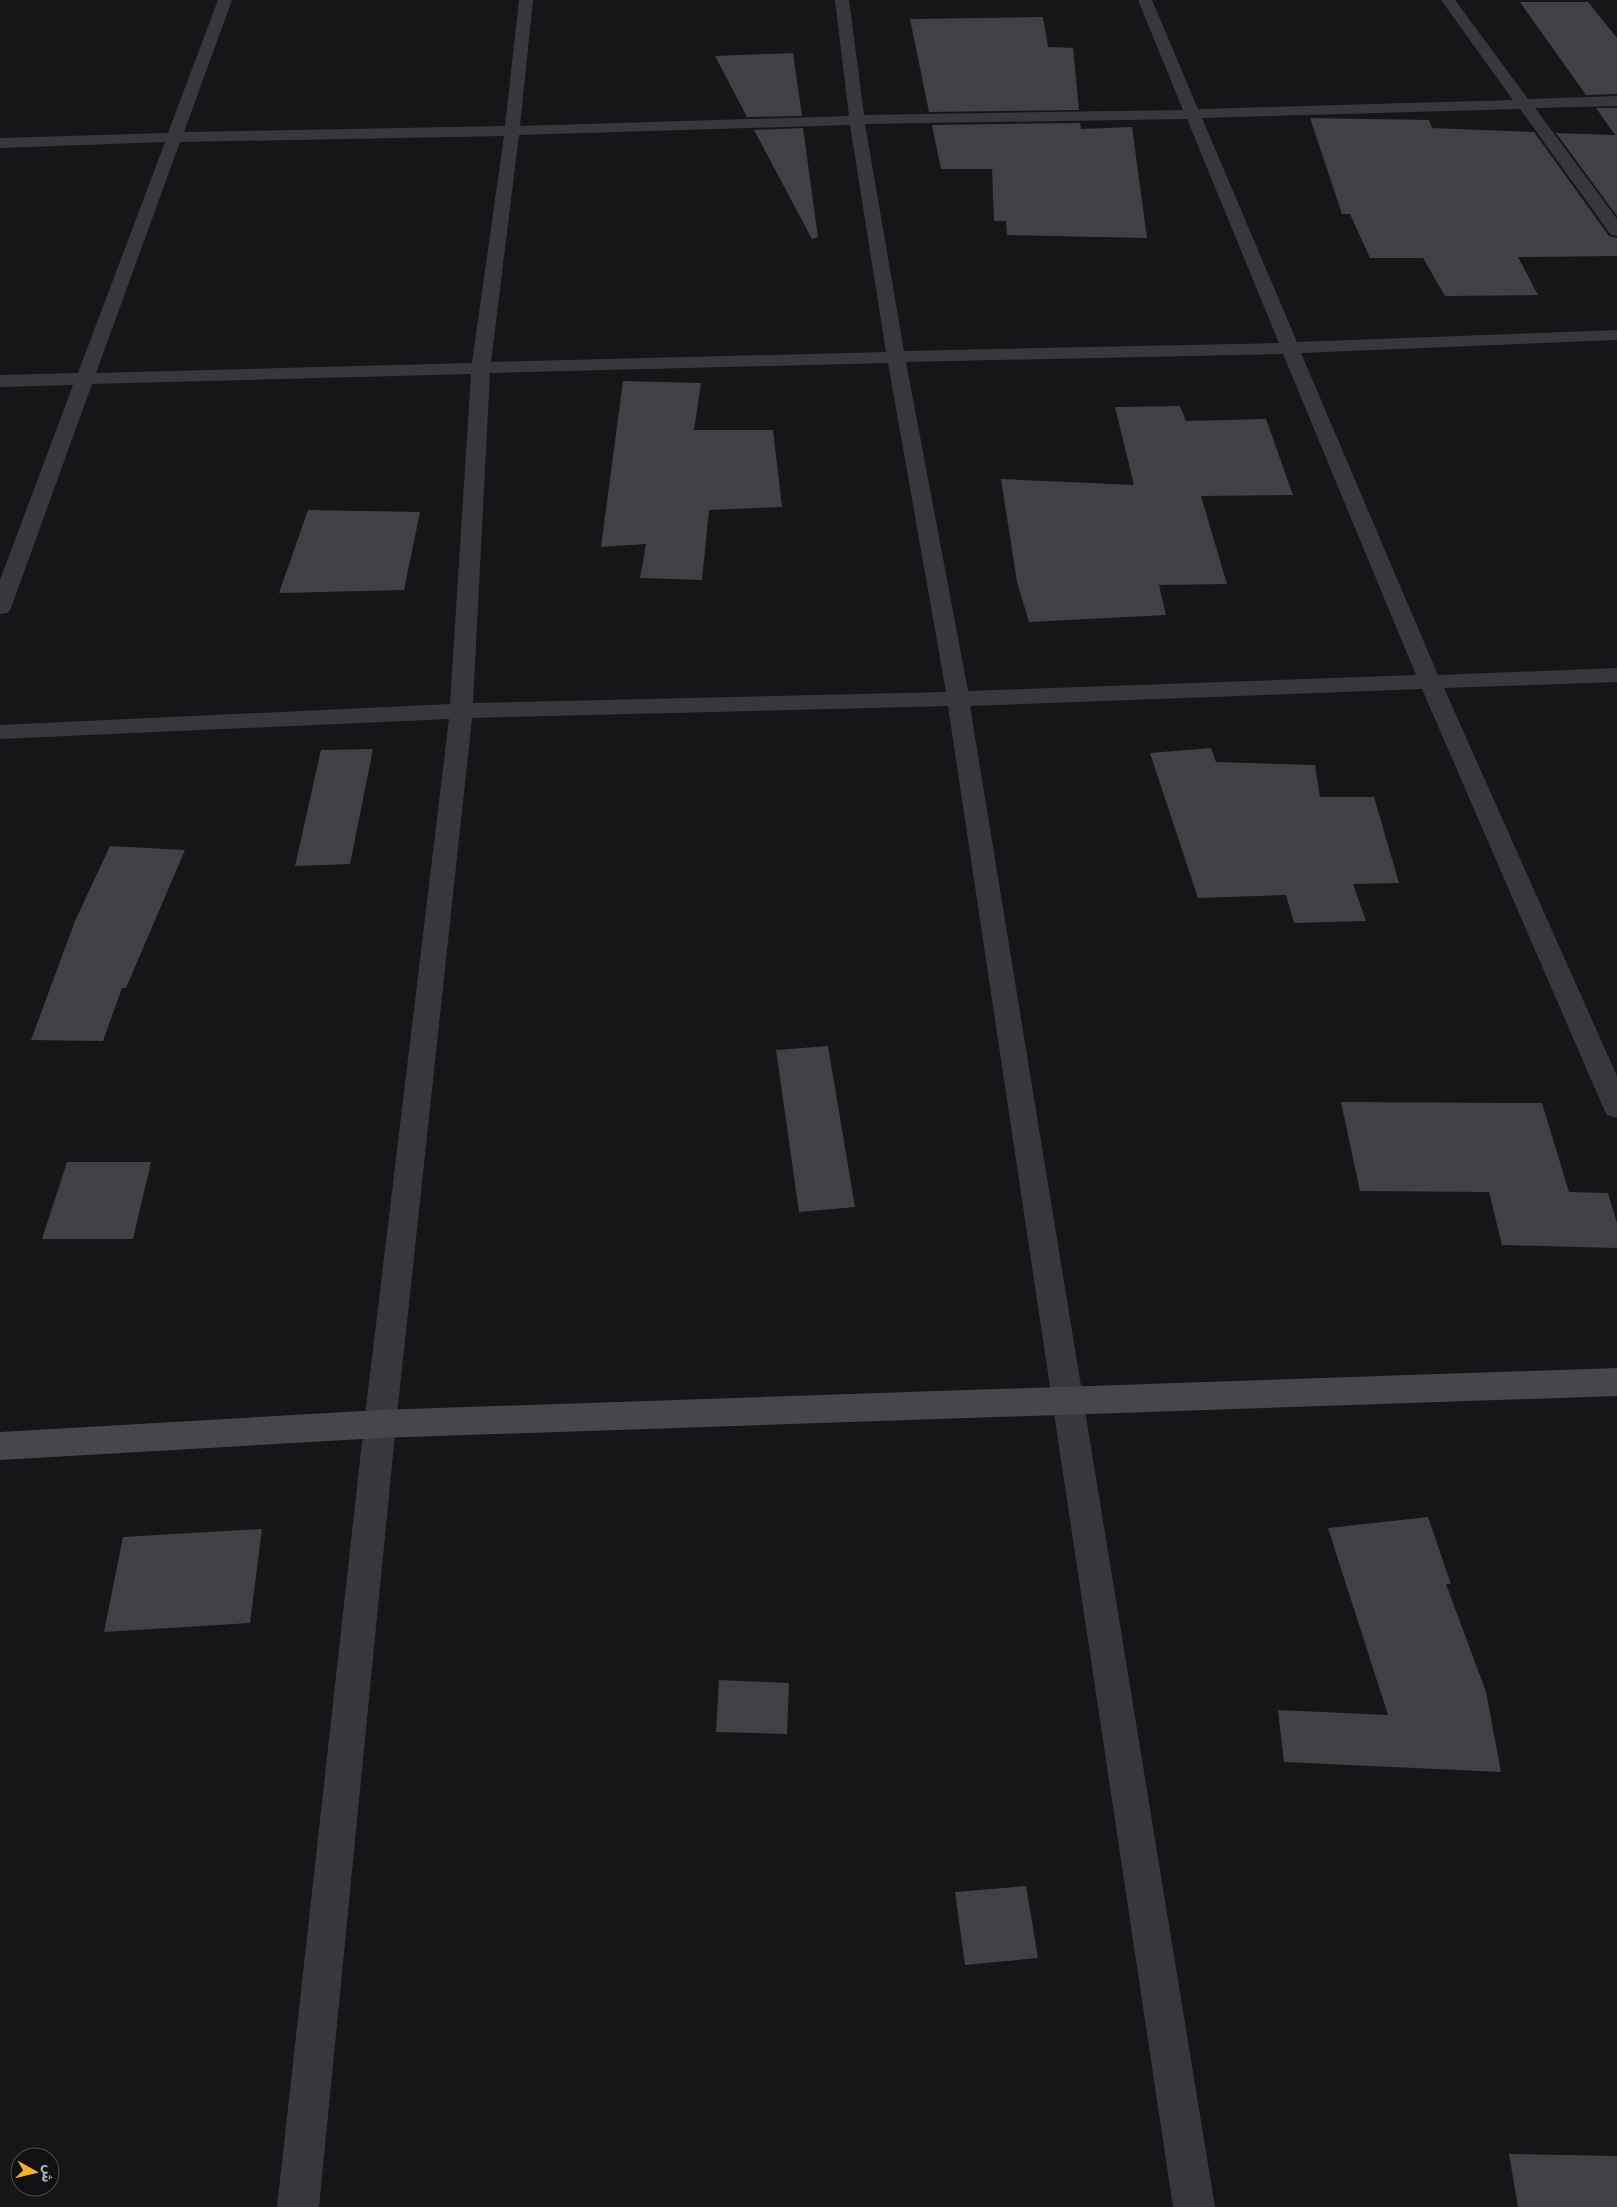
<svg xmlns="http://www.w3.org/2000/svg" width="1617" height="2207" font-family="Rubik,Cairo,sans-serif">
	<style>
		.building { fill: #404145 }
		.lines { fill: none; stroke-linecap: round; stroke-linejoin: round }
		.street { fill: #37383d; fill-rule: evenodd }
		.secondary { fill: #45474d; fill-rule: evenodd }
	</style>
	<rect width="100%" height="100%" fill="#161618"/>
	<!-- building -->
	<path class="building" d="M1520,2H1588L1617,38V94L1586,95Z
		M1043,17L1048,47L1073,48L1079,110L929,112L910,19Z
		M793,53L802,116L747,117L715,56Z
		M1596,108H1617V216L1556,133L1615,135Z
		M1310,118L1429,120L1432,128L1534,132L1609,236L1617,238V256L1518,257L1538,295L1445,296L1423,258H1370L1350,214H1342Z
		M1080,123L1081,129L1132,127L1147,238L1007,235L1006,221H994L992,169H941L932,125Z
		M803,128L818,237L812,239L754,130Z
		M623,381L701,383L694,430H773L782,507L709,510L702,580L640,578L646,544L601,547Z
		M1180,406L1186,421L1266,419L1293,495L1201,496L1227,584L1159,585L1166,615L1029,622L1017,582L1001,479L1134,485L1115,407Z
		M308,510L420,512L404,590L279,593Z
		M1211,748L1216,762L1315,765L1320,797H1374L1399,883L1353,884L1366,921L1294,923L1286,895L1198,898L1150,753Z
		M373,749L350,864L295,866L321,750Z
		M110,846L185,850L126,988H122L103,1041L31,1040L75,921Z
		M828,1046L855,1207L799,1212L776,1050Z
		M1341,1102L1542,1103L1569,1192L1608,1193L1617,1223V1248L1502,1245L1489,1192L1360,1191Z
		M67,1162H151L133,1239H42Z
		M1428,1517L1451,1584H1446L1486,1692L1501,1772L1284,1762L1278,1710L1388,1715L1328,1528Z
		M262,1529L250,1623L104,1632L123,1537Z
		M719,1680L789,1683L787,1734L716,1732Z
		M1026,1886L1038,1958L965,1965L955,1892Z
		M1509,2154L1617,2156V2207H1518Z"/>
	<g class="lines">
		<!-- street -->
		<path class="street" d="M218,0H232L184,132L505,126L519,0H533L520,126L849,116L835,0H849L864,115L1183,110L1138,0H1152L1198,109L1513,100L1441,0H1455L1528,99L1617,96V106L1535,108L1617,219V236L1611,235L1520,109L1202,118L1297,342L1617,330V340L1301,353L1438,675L1617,668V682L1444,688L1617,1076V1118L1607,1115L1603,1107L1422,689L970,706L1215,2207H1173L948,706L472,718L396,1424L319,2207H277L364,1424L449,719L0,739V725L450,704L471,374L92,384L11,608L8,613L0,614V580L73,385L0,387V375L78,373L165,142L0,148V138L168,133ZM1187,119L1279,343L904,351L865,124ZM850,125L886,352L491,362L519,135ZM504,136L472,363L96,373L180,142ZM1283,354L1416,675L968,691L906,362ZM888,363L946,692L473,703L490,373Z"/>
		<!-- secondary -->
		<path class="secondary" d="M1617,1368V1396L380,1438L0,1460V1432L380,1410Z"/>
	</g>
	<!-- north arrow -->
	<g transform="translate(35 2172) rotate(98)"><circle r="24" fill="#111113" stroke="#4d4f55"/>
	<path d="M0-4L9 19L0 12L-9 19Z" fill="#f2b134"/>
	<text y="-8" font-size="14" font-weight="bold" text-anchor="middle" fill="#a8adb8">ش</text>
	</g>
</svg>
